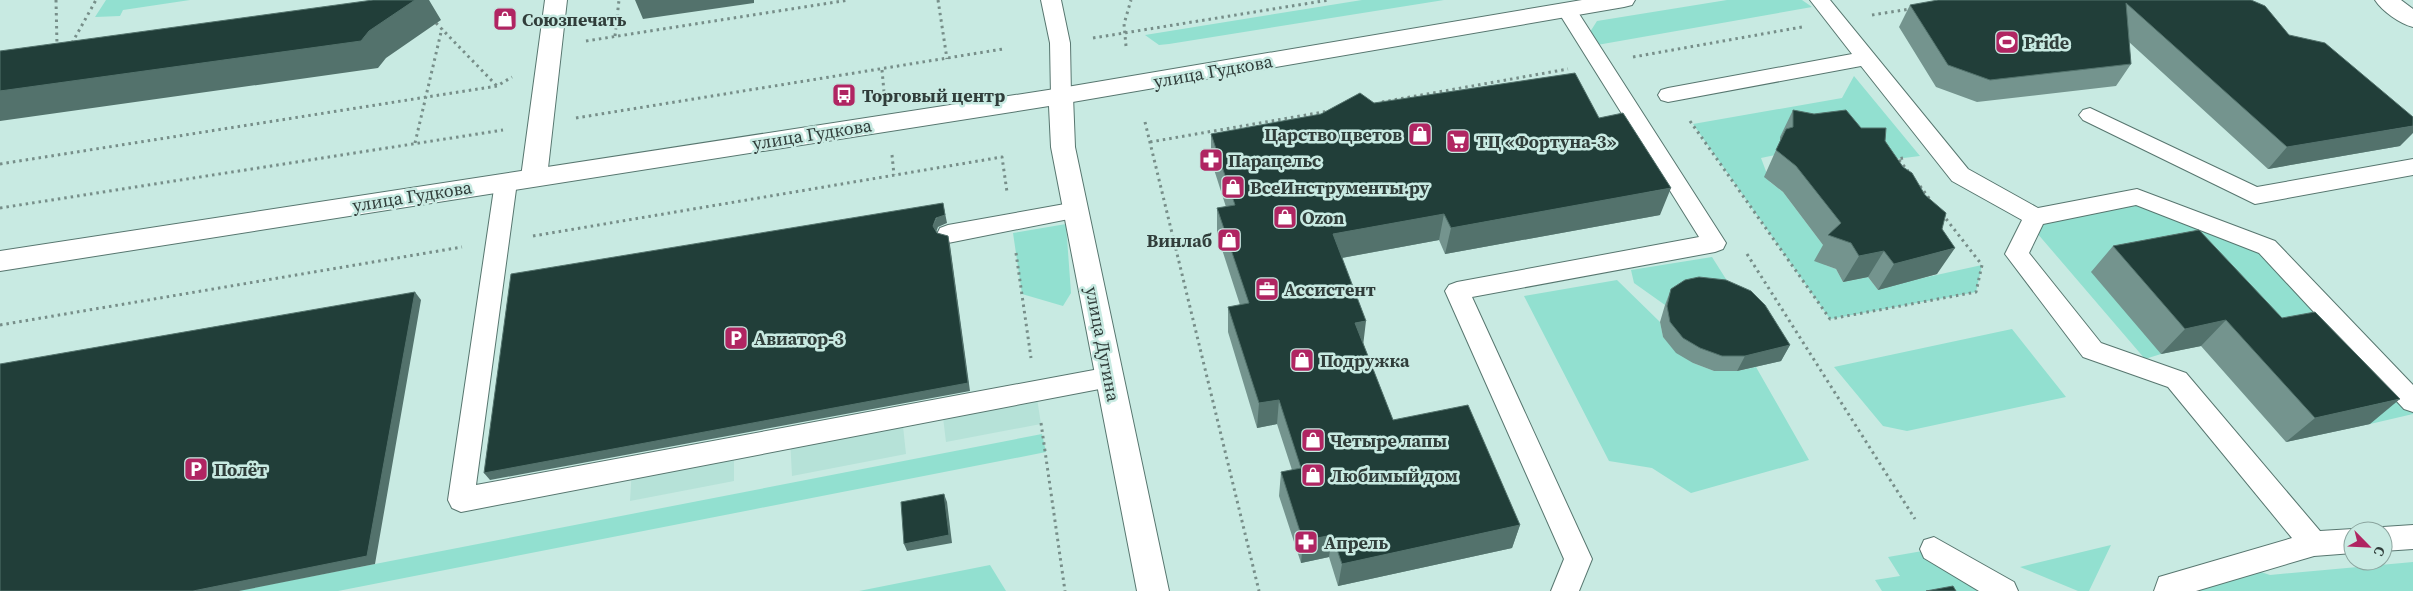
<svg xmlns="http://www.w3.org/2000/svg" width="2413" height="591" font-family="'Source Serif 4',serif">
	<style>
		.built { fill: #b6e2d8 }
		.green { fill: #92e0d0 }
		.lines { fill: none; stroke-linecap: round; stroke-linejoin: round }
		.lane-casing { stroke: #57766f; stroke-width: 2 }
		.street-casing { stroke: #57766f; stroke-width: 2 }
		.secondary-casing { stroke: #57766f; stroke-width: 2 }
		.path { stroke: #778e89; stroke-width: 3; stroke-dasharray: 2.5 4; stroke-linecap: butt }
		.lane { fill: #fff; fill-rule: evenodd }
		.street { fill: #fff; fill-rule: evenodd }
		.secondary { fill: #fff; fill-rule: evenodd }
		.wall { fill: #74948e }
		.shaded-wall { fill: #53726c }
		.building { fill: #213e39; stroke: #53726c }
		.labels { text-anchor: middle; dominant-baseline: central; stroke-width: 5; stroke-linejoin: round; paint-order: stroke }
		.poi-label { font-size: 18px; font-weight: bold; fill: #303d3a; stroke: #c8eae2; text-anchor: start }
		.street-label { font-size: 18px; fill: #303d3a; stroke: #c8eae2 }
	</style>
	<rect width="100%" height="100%" fill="#c8eae2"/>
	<!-- built -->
	<path class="built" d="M1036,392L1041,424L946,442L942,409Z
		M902,417L906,454L792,476L790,438Z
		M734,449V481L630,501L632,468Z"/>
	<!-- green -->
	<path class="green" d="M106,0H190L123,10L120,16L95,17Z
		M1362,0H1444L1169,44L1159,45L1145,35Z
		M1727,0H1802L1812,7L1597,45L1590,32L1597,21Z
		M1854,76L1920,156L1871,162L1785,153L1761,158L1770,182L1783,192L1826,249L1825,265L1836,269L1843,282L1868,277L1878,290L1909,281L1982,265L1976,292L1830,319L1693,124L1842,98Z
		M2137,197L2267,247L2413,402V414L2370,424L2289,337L2176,256L2161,354L2145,359L2031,226Z
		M1066,224L1071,293L1063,306L1022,294L1013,233Z
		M1712,257L1743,306L1678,295L1665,305L1634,283L1631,270Z
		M1617,280L1660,322L1663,337L1693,363L1714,371H1737L1756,367L1809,460L1691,493L1652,468L1609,461L1524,296Z
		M2012,329L2066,397L1907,431L1883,426L1834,367Z
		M1042,434L1046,452L338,591H236Z
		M2111,545L2089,591H2078L2020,567Z
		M1934,549L2004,591H1882L1875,580L1900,576L1888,557Z
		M2413,562V591H2168L2240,565L2270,575Z
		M990,565L1006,591H859Z"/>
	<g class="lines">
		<!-- lane casing -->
		<g class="lane-casing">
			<path id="lane" d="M1041,0H1061L1070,43L1071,96L1068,101L1061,103L1054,101L1051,96L1050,43Z
				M1810,0H1830L1968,169L2038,208L2137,189L2275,241L2413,385V412L2404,409L2259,253L2136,205L2043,224L2029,253L2101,343L2186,373L2320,531L2353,529L2359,531H2353V553L2314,556L2196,591H2154L2159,577L2292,538L2168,387L2083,357L2005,254L2022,220L1952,181L1861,66L1668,102L1661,100L1658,95L1661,90L1668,88L1852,54Z
				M1567,4L1574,6L1726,243L1723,249L1715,252L1472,297L1592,559L1579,591H1551L1564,559L1445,291L1449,285L1457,282L1699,237L1557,10L1560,6Z
				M2090,108L2257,187L2413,159V175L2255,204L2083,120L2079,115L2083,110Z
				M506,174L514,176L517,182L476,485L1110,367L1119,370L1122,377L1119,384L1110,387L461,512L452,508L448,500L495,182L498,176Z
				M1076,202L1084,204L1087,210L1084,216L948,243L940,240L937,234L940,228L948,225Z
				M2413,525V549L2383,551V531H2373L2383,527Z
				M1934,537L2014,582L2018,591H1979L1924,558L1920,549L1924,540Z"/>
		</g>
		<!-- street casing -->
		<g class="street-casing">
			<path id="street" d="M545,0H567L547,177L543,183L534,186L525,183L521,177Z
				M1582,0H1635L1632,5L1624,7L1061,104L1052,102L1049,96L1052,90L1061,88Z"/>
		</g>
		<!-- secondary casing -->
		<g class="secondary-casing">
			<path id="secondary" d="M2375,0H2401L2413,9V27C2400,24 2382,11 2375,0Z
				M1061,88L1070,90L1073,96L1075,147L1169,591H1137L1051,147L1049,106L0,271V251Z"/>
		</g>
		<!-- path -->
		<path class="path" d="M56,0L57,45
			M938,0L947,59
			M1872,15L1910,9
			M436,23L497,86
			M615,36L619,0
			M1093,38L1329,0
			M586,41L849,0
			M72,43L96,0
			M1126,46L1124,24L1131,0
			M1633,57L1802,27
			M882,70L884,92
			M1382,102L1568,69
			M576,118L1003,49
			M1690,121L1830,319L1976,292L1982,265L1943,215
			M1145,122L1259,591
			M1150,142L1329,111
			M415,143L442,28
			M892,155L894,175
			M1903,158L1898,159L1908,171
			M0,164L497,86L512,77
			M1920,186L1931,201
			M0,208L503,130
			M533,236L1002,157L1007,192
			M1016,253L1031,358
			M1747,254L1915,519
			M0,325L462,247
			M1041,423L1065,591"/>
		<!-- lane -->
		<use href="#lane" class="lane"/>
		<!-- street -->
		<use href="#street" class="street"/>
		<!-- secondary -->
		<use href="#secondary" class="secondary"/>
	</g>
	<!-- wall -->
	<path class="wall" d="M2251,0L2289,35L2400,146L2268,169L2129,42L2131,64L2116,86L1977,102L1936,87L1899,27L1910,5Z
		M1374,103L1599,118L1660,215L1445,254L1439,240L1342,258L1363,343L1393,420L1520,525L1512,548L1338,586L1329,557L1301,563L1279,496L1281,472L1292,470L1277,424L1257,428L1228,332V307L1240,305L1217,234V208L1226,207L1211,160V134L1321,114Z
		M1793,110L1861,128L1885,141L1942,229L1937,274L1878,290L1868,277L1843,282L1836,269L1814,261L1823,245L1783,192L1764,177L1780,141V137Z
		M2199,230L2370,424L2286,442L2201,346L2161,354L2091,272L2113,246Z
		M1671,289L1790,345L1781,361L1737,371H1714L1693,363L1676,353L1663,337L1660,322L1665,305Z"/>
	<!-- shaded-wall -->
	<path class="shaded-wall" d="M415,0H429L441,20L386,58L378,68L0,121V91Z
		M635,0H754V3L643,19Z
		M2413,126V133L2400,146L2268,169L2287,147Z
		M1671,188L1660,215L1445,254L1451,228Z
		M943,203L947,223L938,227L935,235L933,226Z
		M1444,214L1439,240L1330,260L1333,234Z
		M948,236L950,245L970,391L490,480L484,473Z
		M1955,248L1937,274L1878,290L1894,264Z
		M1884,251L1868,277L1843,282L1859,256Z
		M415,292L421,300L375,564L239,591H193Z
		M2226,320L2201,346L2161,354L2185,329Z
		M1366,321L1363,346L1355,323Z
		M1790,345L1781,361L1737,371L1745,356Z
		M2400,399L2370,424L2286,442L2315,418Z
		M1279,400L1277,424L1257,428L1259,403Z
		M944,494L947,502L952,543L907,551L904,544Z
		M1520,525L1512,548L1338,586L1342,564Z
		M1332,535L1329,557L1301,563L1303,541Z"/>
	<!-- building -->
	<path class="building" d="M373,0H415L369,31L361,41L0,91V51Z
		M1938,0H2251L2265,6L2289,35L2325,43L2413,117V126L2287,147L2126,3L2131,64L1990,80L1948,65L1910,5Z
		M1575,73L1599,118L1623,113L1671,188L1451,228L1444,214L1333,234L1366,321L1355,323L1393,420L1468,405L1520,525L1342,564L1332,535L1303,541L1281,472L1301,468L1279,400L1259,403L1228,307L1249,303L1217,208L1235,205L1211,134L1321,114L1360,93L1374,103Z
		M1793,110L1814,114L1846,110L1861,128H1886L1885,141L1903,167L1912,173L1925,195L1946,213L1942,229L1955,248L1894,264L1884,251L1859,256L1851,243L1828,235L1841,223L1796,166L1776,150L1786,129L1793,127Z
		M943,203L945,215L936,218L933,226L937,233L948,236L968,383L484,473L511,274Z
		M2199,230L2282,318L2315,312L2400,399L2315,418L2226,320L2185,329L2113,246Z
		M1699,277L1726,280L1751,291L1765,305L1790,345L1745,356H1722L1700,348L1683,338L1670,322L1667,306L1671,289L1685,280Z
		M415,292L367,556L193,591H0V364Z
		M944,494L949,535L904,544L901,502Z
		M1953,586L1956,591H1926Z"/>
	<!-- icons -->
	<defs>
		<g id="shop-square" transform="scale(1.25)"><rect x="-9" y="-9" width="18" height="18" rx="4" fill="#b02562" stroke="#c8eae2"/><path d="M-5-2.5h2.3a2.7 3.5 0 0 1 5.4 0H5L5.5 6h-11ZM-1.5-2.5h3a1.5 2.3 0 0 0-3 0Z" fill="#fff"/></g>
		<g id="stadium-square" transform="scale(1.25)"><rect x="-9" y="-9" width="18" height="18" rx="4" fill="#b02562" stroke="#c8eae2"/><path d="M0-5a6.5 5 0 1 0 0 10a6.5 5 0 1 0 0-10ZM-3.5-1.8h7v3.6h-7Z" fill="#fff"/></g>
		<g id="bus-square" transform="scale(1.25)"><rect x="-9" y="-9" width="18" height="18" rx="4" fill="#b02562" stroke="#c8eae2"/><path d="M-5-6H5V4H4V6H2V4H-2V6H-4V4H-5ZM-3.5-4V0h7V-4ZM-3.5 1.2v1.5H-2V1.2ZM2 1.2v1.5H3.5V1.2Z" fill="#fff"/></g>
		<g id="supermarket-square" transform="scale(1.25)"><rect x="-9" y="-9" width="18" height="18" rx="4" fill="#b02562" stroke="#c8eae2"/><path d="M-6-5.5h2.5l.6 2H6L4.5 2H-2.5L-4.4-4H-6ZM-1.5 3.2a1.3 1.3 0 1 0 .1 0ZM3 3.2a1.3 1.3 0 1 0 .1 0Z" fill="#fff"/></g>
		<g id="pharmacy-square" transform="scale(1.25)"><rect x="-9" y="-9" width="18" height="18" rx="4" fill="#b02562" stroke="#c8eae2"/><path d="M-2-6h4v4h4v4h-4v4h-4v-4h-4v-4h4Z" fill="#fff"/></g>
		<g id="office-square" transform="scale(1.25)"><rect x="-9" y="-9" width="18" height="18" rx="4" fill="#b02562" stroke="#c8eae2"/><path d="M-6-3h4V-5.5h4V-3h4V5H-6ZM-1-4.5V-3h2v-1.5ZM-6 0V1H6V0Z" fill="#fff"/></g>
		<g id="parking-square" transform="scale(1.25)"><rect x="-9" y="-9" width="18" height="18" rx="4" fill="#b02562" stroke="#c8eae2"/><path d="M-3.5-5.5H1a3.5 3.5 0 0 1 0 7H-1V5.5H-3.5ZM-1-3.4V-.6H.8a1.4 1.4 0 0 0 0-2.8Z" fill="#fff"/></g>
	</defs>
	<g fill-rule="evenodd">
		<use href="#shop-square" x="505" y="19"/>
		<use href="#stadium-square" x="2007" y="42"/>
		<use href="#bus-square" x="844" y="95"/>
		<use href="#shop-square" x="1420" y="134"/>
		<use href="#supermarket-square" x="1458" y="141"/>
		<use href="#pharmacy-square" x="1211" y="160"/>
		<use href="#shop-square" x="1233" y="187"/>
		<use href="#shop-square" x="1285" y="217"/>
		<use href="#shop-square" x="1229" y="240"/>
		<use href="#office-square" x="1267" y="289"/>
		<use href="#parking-square" x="736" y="338"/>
		<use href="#shop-square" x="1302" y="360"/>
		<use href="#shop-square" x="1313" y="440"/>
		<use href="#parking-square" x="196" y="469"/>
		<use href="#shop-square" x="1313" y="475"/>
		<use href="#pharmacy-square" x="1306" y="542"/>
	</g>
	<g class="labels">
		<!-- poi labels -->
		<g class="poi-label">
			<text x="522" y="19">Союзпечать</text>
			<text x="2024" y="42">Pride</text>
			<text x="862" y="95">Торговый центр</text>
			<text x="1402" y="134" text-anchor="end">Царство цветов</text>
			<text x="1476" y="141">ТЦ «Фортуна-3»</text>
			<text x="1228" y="160">Парацельс</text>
			<text x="1250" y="187">ВсеИнструменты.ру</text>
			<text x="1302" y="217">Ozon</text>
			<text x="1212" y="240" text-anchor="end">Винлаб</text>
			<text x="1284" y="289">Ассистент</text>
			<text x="754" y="338">Авиатор-3</text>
			<text x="1320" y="360">Подружка</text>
			<text x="1330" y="440">Четыре лапы</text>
			<text x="214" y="469">Полёт</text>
			<text x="1330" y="475">Любимый дом</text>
			<text x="1324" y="542">Апрель</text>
		</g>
		<!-- street labels -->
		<g class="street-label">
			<text transform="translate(1213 71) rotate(-10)">улица Гудкова</text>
			<text transform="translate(812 134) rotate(-9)">улица Гудкова</text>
			<text transform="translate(412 196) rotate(-9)">улица Гудкова</text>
			<text transform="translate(1103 344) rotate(79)">улица Дугина</text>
		</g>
	</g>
	<!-- north arrow -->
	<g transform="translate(2368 546) rotate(114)"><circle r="24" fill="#c8eae2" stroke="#8ba59f"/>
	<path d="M0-4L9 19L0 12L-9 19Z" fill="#b02562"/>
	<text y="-8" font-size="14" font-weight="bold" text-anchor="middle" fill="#303d3a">С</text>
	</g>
</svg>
